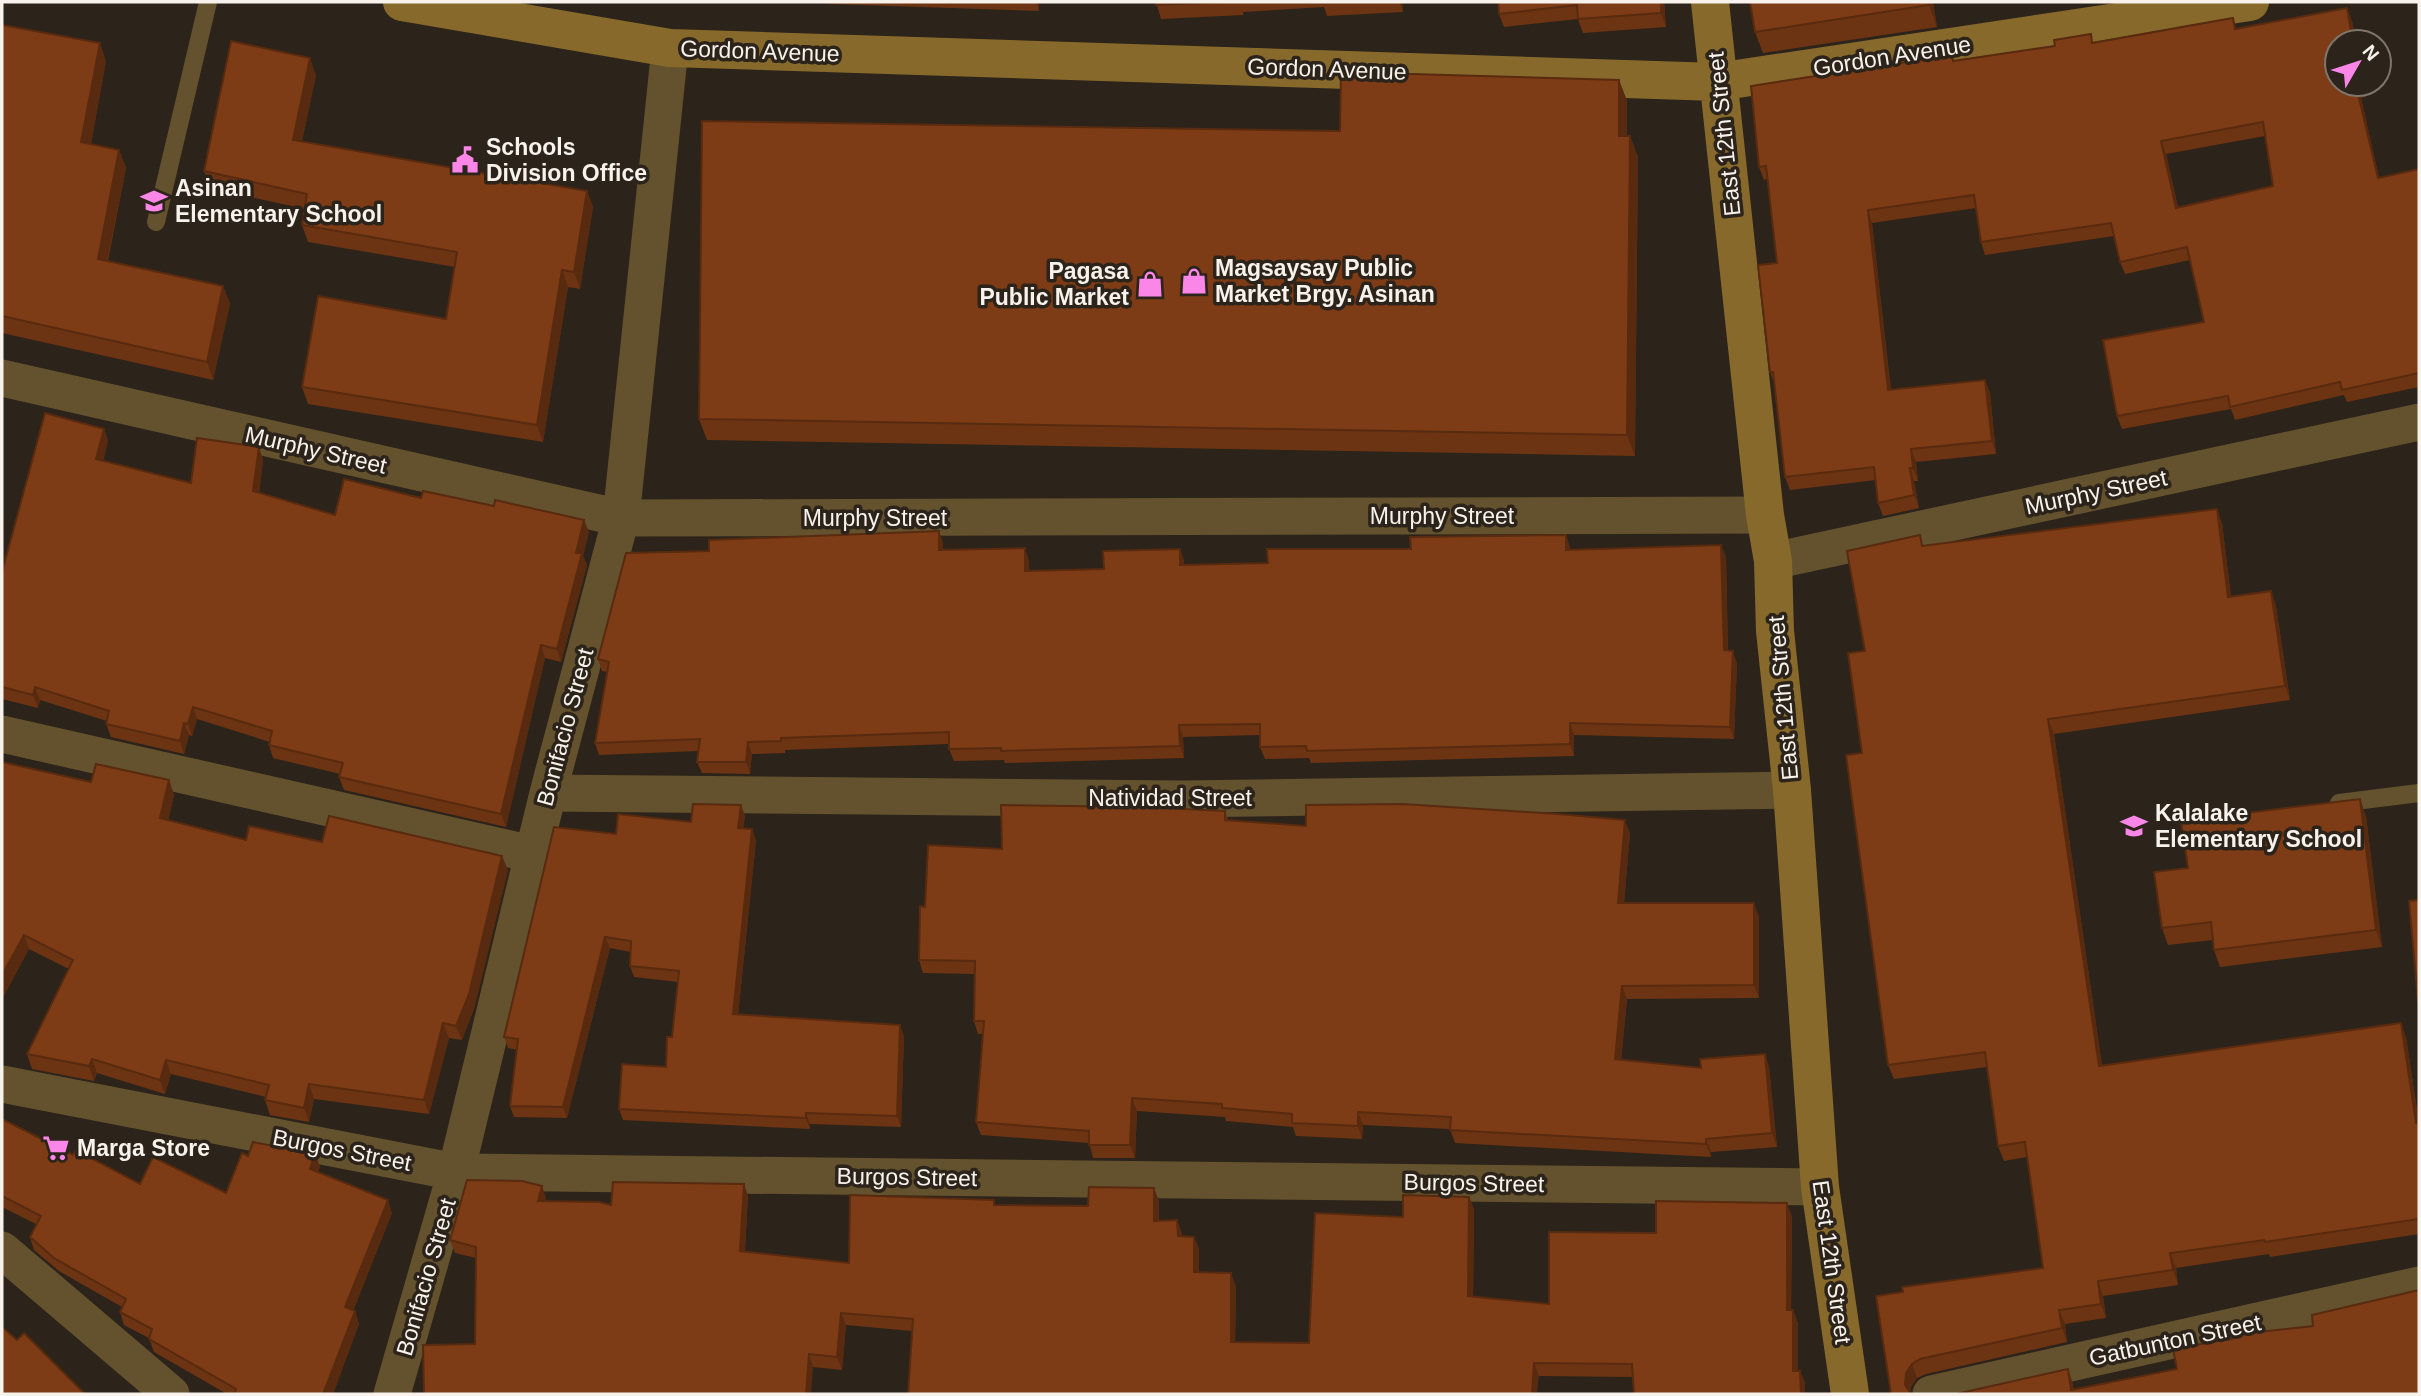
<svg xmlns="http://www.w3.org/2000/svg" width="2421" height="1396" font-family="Helvetica,sans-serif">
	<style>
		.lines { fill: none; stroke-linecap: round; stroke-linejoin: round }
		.lane { stroke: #63522d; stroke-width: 18 }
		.street { stroke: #63522d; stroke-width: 37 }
		.secondary { stroke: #876a2b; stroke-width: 38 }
		.wall { fill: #6c3412; fill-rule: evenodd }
		.shaded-wall { fill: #582a0f }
		.building { fill: #7d3c15; stroke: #582a0f; stroke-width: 2; fill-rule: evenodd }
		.labels { text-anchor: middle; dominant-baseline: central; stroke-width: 7; stroke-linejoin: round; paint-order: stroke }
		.street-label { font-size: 23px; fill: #f8f2ec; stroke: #2c231a }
		.poi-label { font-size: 23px; font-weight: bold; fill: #f8f2ec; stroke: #2c231a; text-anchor: start }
	</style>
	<rect width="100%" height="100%" fill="#2c231a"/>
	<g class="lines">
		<!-- lane -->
		<path class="lane" d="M156,222L208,2
			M2339,803L2419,793"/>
		<!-- street -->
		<path class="street" d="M2,378L621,518L1765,515
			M1773,561L2419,422
			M2,734L532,854
			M548,793L1184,799L1792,790
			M2,1084L456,1172L1820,1187
			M2,1250L171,1394
			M392,1394L456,1172L548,793L621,518L670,48
			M1931,1394L2419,1285"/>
		<!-- secondary -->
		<path class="secondary" d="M402,2L670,48L1717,82L2250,2
			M1710,2L1765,515L1773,561L1775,631L1792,790L1820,1187L1850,1394"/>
	</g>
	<!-- wall -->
	<path class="wall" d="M808,2H1039V11L831,4Z
		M1156,2H1402L1403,12L1327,16L1324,7L1243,12V15L1161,19Z
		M1498,2H1664L1666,27L1583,33L1578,19L1504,27L1499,14Z
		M1933,2L1937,27L1763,53L1755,32Z
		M2233,18L2236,28L2352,21L2356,42H2337L2363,84L2366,97L2361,98L2379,178L2419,169V387L2347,402L2344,395L2235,420L2231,409L2122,429L2117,416L2204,322L2190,260L2125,274L2120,262L2114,236L1985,255L1981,242L1976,208L1872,223L1891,390L1985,380L1990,393L1996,454L1916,462L1918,481H1914L1919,508L1883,516L1878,503L1876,480L1790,490L1785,477L1775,385L1770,372L1777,263L1767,179L1764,180L1759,167L1952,55L1954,61L2055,46L2093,42ZM2265,136L2273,186L2178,207L2166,154Z
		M2,25L106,61L91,144L119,150L126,168L108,261L223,286L230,304L213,380L2,333Z
		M316,75L302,141L587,191L593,207L580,289L568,287L543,442L308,404L302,387L446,319L455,267L308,242L302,225L305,209L210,188L204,171Z
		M1619,80L1627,101V136H1630L1638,157L1635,456L707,440L699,419L1340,131Z
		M104,429L108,441L103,461L191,483L259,447L263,460L259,493L335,515L421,498L589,532L583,556L587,565L561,662L545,658L506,827L344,790L339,777L340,774L273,758L269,745L270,742L197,719L192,736L189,735L184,754L111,737L106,724L107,721L40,700L38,708L2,699V572Z
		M2222,523L2231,597L2271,591L2276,606L2290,700L2054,734L2102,1065L2406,1037L2419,1123V1234L2270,1257L2269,1254L2176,1268L2178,1285L2103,1296L2106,1318L2065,1324L2067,1342L1926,1374L1917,1378L1911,1387V1394L1903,1292L2043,1268L2027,1157L2004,1161L1998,1146L1987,1067L1894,1079L1888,1065L1862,753L1865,651L1924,546Z
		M939,531L943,543V550L1029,560V571L1104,569L1180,549L1184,561V565L1268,563L1566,535L1570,550L1726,557L1728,651L1737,663L1734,739L1574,735V756L1311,763L1309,758L1265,759L1260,747V735L1183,737L1184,758L1005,763L1004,760L954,761L949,749V744L785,750V753L752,754L750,774L702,773L697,762L698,751L599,755L595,743L607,672L602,671L598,659L709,551Z
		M2,762L91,782L169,780L174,795L168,821L246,840L322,842L508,870L474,1009L462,1040L449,1038L429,1114L314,1099L309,1122L270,1115L265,1100L266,1097L171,1074L165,1094L97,1073L94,1081L32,1069L27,1054L69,969L29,949L2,999Z
		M1225,811L1228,820L1306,826L1630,833L1624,903L1759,916V998L1627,999L1621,1060L1701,1068L1765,1054L1769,1067L1777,1147L1711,1152V1157L1455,1143L1450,1129L1363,1125L1362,1139L1296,1136L1293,1127L1226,1121L1225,1117L1137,1111L1135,1158H1093L1089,1143L981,1135L976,1122L983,1034H978L974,1021L975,974L923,973L919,960L925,907L1002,849Z
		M745,816L743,828L752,829L756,841L738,1015L904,1036L901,1127L810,1124V1129L623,1120L619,1109L666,1067L672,1037L678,982L634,977L630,966L631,952L610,948L567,1118L514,1117L510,1106L517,1050L508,1048L504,1037L616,834L691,822Z
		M2366,816L2382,947L2220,967L2214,950L2213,940L2168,945L2162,928L2188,868Z
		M2,1119L73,1155L140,1184L226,1193L248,1156L315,1154L320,1167L318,1172L392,1213L353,1311H355L359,1324L333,1394H227L154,1352L149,1338L124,1325L120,1312L122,1307L59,1271L34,1250L30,1237L36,1224L2,1207Z
		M744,1184L748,1196L745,1251L849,1263L996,1205L1088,1206L1154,1188L1159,1201V1221L1177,1220L1182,1236L1194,1237L1199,1249V1272L1236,1286L1235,1342L1309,1343L1403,1217L1474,1209L1473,1297L1549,1304L1656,1233L1792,1216L1791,1310H1793L1798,1323V1371H1800L1805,1383L1633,1377L1539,1376L912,1331L846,1325L842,1370L813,1367L475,1344L476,1258L455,1253L450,1240L542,1186L546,1199V1201L611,1205Z"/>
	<!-- shaded-wall -->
	<path class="shaded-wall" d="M1036,2H1039V11Z
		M1399,2H1402L1403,12Z
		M1661,2H1664L1666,27L1661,13Z
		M1928,2H1933L1937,27L1929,5Z
		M2347,8L2352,21L2356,42H2353Z
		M100,43L106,61L88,160L81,142Z
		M310,58L316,75L299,156L293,140Z
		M1619,80L1627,101V157L1619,136Z
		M2356,85L2361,98L2382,191L2378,178Z
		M1630,136L1638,157L1635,456L1627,435Z
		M2161,141L2166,154L2181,221L2176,208Z
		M119,150L126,168L104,276L98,259Z
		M587,191L593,207L580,289L574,272Z
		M1868,210L1872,223L1892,403L1888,390Z
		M562,270L568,287L543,442L537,425Z
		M223,286L230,304L213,380L207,362Z
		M1985,380L1990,393L1996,454L1992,441Z
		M104,429L108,441L100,472L96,459Z
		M259,447L263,460L258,504L253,491Z
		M1911,449L1916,462L1918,481L1913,468Z
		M1910,468L1914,481L1919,508L1914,495Z
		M2217,509L2222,523L2233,612L2228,597Z
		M584,520L589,532L583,556L587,565L561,662L557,649Z
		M939,531L943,543L944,562L939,550Z
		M1566,535L1570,547L1571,562L1566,550Z
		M1721,545L1726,557L1728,662L1724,650Z
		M1025,548L1029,560L1030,583L1025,571Z
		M1180,549L1184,561V577L1180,565Z
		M2271,591L2276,606L2290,700L2285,686Z
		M541,645L545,658L506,827L501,814Z
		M1733,651L1737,663L1734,739L1730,727Z
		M35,687L40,700L38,708L33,695Z
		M193,707L197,719L192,736L188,724Z
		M2048,719L2054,734L2104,1080L2099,1066Z
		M184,723L189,735L184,754L180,741Z
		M1570,723L1574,735V756L1570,744Z
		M1179,725L1183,737L1184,758L1180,746Z
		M748,742L752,754L750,774L746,762Z
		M169,780L174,795L165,833L160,818Z
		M2360,799L2366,816L2382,947L2376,930Z
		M741,805L745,816L742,839L738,828Z
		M1625,820L1630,833L1623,916L1618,903Z
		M752,829L756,841L737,1025L733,1014Z
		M502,856L508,870L474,1009L462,1040L456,1026Z
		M1754,903L1759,916V998L1754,985Z
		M24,935L29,949L2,999V975Z
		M605,937L610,948L567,1118L563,1107Z
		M1622,986L1627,999L1620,1072L1615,1059Z
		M443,1023L449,1038L429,1114L424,1100Z
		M2401,1023L2406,1037L2419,1124L2416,1123Z
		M900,1025L904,1036L901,1127L897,1116Z
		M1765,1054L1769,1067L1777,1147L1772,1133Z
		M92,1059L97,1073L94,1081L89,1066Z
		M166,1060L171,1074L165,1094L160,1080Z
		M309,1084L314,1099L309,1122L304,1108Z
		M1132,1098L1137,1111L1135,1158L1130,1145Z
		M1358,1112L1363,1125L1362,1139L1358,1126Z
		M806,1113L810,1124V1129L806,1118Z
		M1706,1139L1711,1152V1157L1706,1144Z
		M315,1154L320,1167L315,1182L310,1169Z
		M744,1184L748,1196L744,1263L740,1251Z
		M542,1186L546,1199L543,1214L538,1201Z
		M1154,1188L1159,1201L1158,1233L1154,1221Z
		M1469,1197L1474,1209L1473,1309L1468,1296Z
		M388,1200L392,1213L349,1320L345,1307Z
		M1787,1203L1792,1216L1791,1323L1787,1310Z
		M1177,1220L1182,1233L1183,1249L1178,1236Z
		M1194,1237L1199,1249V1285L1194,1272Z
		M2170,1253L2176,1268L2178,1285L2173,1270Z
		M1231,1273L1236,1286L1235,1355L1231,1342Z
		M2098,1281L2103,1296L2106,1318L2101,1304Z
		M1793,1310L1798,1323V1384L1793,1371Z
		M2059,1310L2065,1324L2067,1342L2062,1328Z
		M355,1311L359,1324L333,1394H323Z
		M841,1313L846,1325L842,1370L837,1357Z
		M809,1354L813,1367L811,1394H806Z
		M1534,1363L1539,1376L1537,1394H1532Z
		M1912,1364L1917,1378L1911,1387V1394L1905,1385L1906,1373Z
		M2068,1369L2073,1384L2075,1394L2071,1390Z
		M1800,1371L1805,1383V1394H1801Z"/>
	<!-- building -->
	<path class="building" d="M1156,2H1224L1156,5Z
		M1498,2H1661V13L1578,19L1577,5L1499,14Z
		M1750,2H1928L1929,5L1755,32Z
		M2347,8L2353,42H2337V84H2361L2356,85L2378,178L2419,169V373L2342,390L2340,382L2230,407L2228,396L2117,416L2103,340L2204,322L2187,247L2120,262L2111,223L1981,242L1974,195L1868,210L1888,390L1985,380L1992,441L1911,449L1913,468H1910L1914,495L1878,503L1874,467L1785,477L1773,372H1770L1758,265L1777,263L1766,166L1759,167L1751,86L1952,55L1953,61L2055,46L2054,40L2091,34L2092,43L2233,18L2235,29ZM2263,122L2273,186L2176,208L2161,141Z
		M2,25L100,43L81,142L119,150L98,259L223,286L207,362L2,316Z
		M231,41L310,58L293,140L587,191L574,272L562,270L537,425L302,387L318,296L446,319L457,252L302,225L307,194L204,171Z
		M1341,72L1619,80V136H1630L1627,435L699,419L702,121L1340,131Z
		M45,413L104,429L96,459L191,483L197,438L259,447L253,491L335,515L344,479L421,498L423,491L494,506L495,500L584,520L576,553H582L557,649L541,645L501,814L339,777L343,763L269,745L272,731L193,707L188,724L184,723L180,741L106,724L109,711L35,687L33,695L2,687V572Z
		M2217,509L2228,597L2271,591L2285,686L2048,719L2099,1066L2401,1023L2416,1123H2419V1219L2265,1242L2264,1240L2170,1253L2173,1270L2098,1281L2101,1304L2059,1310L2062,1328L1920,1359L1912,1364L1906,1373L1905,1385L1911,1394H1891L1876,1296L1903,1292L1902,1287L2043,1268L2025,1142L1998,1146L1985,1052L1888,1065L1846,755L1862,753L1848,653L1865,651L1847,551L1920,535L1922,546Z
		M939,531V550L1025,548V571L1104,569L1103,551L1180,549V565L1268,563L1267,549H1411L1410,537L1566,535V550L1721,545L1724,650L1733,651L1730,727L1570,723V744L1307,751L1306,746L1260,747V724L1179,725L1180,746L1001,751V748L949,749V732L781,738V741L748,742L746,762H697L700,739L595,743L609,662L598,659L626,553L709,551V540Z
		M2,762L91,782L96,764L169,780L160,818L246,840L249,826L322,842L329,816L502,856L469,994L456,1026L443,1023L424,1100L309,1084L304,1108L265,1100L269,1085L166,1060L160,1080L92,1059L89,1066L27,1054L73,960L24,935L2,975Z
		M2360,799L2376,930L2214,950L2211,922L2162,928L2154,872L2188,868L2181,821Z
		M693,804L741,805L738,828L752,829L733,1014L900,1025L897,1116L806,1113V1118L619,1109L622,1064L666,1067L667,1037H672L679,971L630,966L631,941L605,937L563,1107L510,1106L518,1039L504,1037L554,827L616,834L618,814L691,822Z
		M1403,804L1558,814L1625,820L1618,903H1754V985L1622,986L1615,1059L1701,1068L1700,1059L1765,1054L1772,1133L1706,1139V1144L1450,1130L1451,1117L1358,1112V1126L1292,1123V1114L1222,1108V1104L1132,1098L1130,1145H1089V1131L976,1122L984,1021H974L975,961L919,960L920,906L925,907L928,845L1002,849L1001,805L1141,807L1225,811V820L1306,826V805Z
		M2419,900V1001H2418L2409,901Z
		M2,1119L73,1155L76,1150L140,1184L153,1157L226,1193L242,1153L248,1156L253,1142L315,1154L310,1169L388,1200L345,1307L355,1311L323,1394H234L236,1389L149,1339L152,1329L120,1312L126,1299L54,1258L30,1237L41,1216L2,1196Z
		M467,1180L522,1181L542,1186L538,1201L599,1202L611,1205L613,1182L744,1184L740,1251L849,1263L850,1195L994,1200V1205L1088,1206L1089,1187L1154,1188V1221L1177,1220L1178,1236L1194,1237V1272L1231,1273V1342L1309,1343L1315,1213L1403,1217V1195L1469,1197L1468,1296L1549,1304V1232L1656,1233V1201L1787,1203V1310H1793V1371H1800L1801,1394H1634L1632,1364L1534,1363L1532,1394H908L913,1319L841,1313L837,1357L809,1354L806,1394H424L423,1345L475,1344L476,1247L450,1240Z
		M2419,1290V1394H1956L2068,1369L2071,1390L2177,1369L2173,1349L2241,1337V1334L2313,1326L2312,1315Z
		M2,1327L17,1340L24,1333L84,1393L83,1394H2Z"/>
	<!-- icons -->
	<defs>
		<g id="civic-bare" transform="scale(2.1)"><path d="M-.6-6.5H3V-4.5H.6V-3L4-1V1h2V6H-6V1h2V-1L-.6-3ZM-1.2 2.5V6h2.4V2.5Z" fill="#fa87e8" stroke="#2c231a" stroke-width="2.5" paint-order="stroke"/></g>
		<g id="school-bare" transform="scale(2.1)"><path d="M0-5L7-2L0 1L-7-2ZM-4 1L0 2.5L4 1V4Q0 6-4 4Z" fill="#fa87e8" stroke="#2c231a" stroke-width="2.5" paint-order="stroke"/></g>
		<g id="shop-bare" transform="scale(2.1)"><path d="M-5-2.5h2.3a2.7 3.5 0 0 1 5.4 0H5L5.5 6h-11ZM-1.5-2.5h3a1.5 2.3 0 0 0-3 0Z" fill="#fa87e8" stroke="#2c231a" stroke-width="2.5" paint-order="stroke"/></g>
		<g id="supermarket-bare" transform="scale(2.1)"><path d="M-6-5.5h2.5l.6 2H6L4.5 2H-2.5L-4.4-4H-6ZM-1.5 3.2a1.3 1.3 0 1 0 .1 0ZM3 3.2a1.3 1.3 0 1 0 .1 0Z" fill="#fa87e8" stroke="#2c231a" stroke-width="2.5" paint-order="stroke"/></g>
	</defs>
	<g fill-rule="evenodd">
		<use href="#civic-bare" x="465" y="160"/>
		<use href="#school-bare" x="154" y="201"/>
		<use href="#shop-bare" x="1194" y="281"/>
		<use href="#shop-bare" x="1150" y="284"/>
		<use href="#school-bare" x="2134" y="826"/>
		<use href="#supermarket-bare" x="56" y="1148"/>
	</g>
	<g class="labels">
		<!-- street labels -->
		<g class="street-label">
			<text transform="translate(760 51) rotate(2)">Gordon Avenue</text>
			<text transform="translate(1892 56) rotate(-9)">Gordon Avenue</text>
			<text transform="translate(1327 69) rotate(2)">Gordon Avenue</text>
			<text transform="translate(1724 134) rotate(-96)">East 12th Street</text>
			<text transform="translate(316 450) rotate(13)">Murphy Street</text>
			<text transform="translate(2096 492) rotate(-12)">Murphy Street</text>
			<text x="1442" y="516">Murphy Street</text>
			<text x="875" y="518">Murphy Street</text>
			<text transform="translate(1783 698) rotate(-95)">East 12th Street</text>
			<text transform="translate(565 727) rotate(-75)">Bonifacio Street</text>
			<text x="1170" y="798">Natividad Street</text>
			<text transform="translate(342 1150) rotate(11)">Burgos Street</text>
			<text transform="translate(907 1177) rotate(1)">Burgos Street</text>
			<text transform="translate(1474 1183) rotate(1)">Burgos Street</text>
			<text transform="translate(1832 1262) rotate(82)">East 12th Street</text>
			<text transform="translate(426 1277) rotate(-74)">Bonifacio Street</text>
			<text transform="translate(2175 1340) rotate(-12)">Gatbunton Street</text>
		</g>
		<!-- poi labels -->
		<g class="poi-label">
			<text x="486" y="147">Schools<tspan x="486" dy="26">Division Office</tspan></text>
			<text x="175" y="188">Asinan<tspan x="175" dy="26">Elementary School</tspan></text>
			<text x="1215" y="268">Magsaysay Public<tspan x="1215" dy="26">Market Brgy. Asinan</tspan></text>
			<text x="1129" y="271" text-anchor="end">Pagasa<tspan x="1129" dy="26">Public Market</tspan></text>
			<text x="2155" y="813">Kalalake<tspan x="2155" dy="26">Elementary School</tspan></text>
			<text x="77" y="1148">Marga Store</text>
		</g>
	</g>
	<!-- border -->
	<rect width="2421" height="1396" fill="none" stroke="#f8f2ec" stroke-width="7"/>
	<!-- north arrow -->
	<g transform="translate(2358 63) rotate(51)"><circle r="33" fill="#2c231a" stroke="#7e766e" stroke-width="2"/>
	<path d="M0-5L12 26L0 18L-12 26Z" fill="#fa87e8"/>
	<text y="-10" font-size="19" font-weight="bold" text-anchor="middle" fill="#f8f2ec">N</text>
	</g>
</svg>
